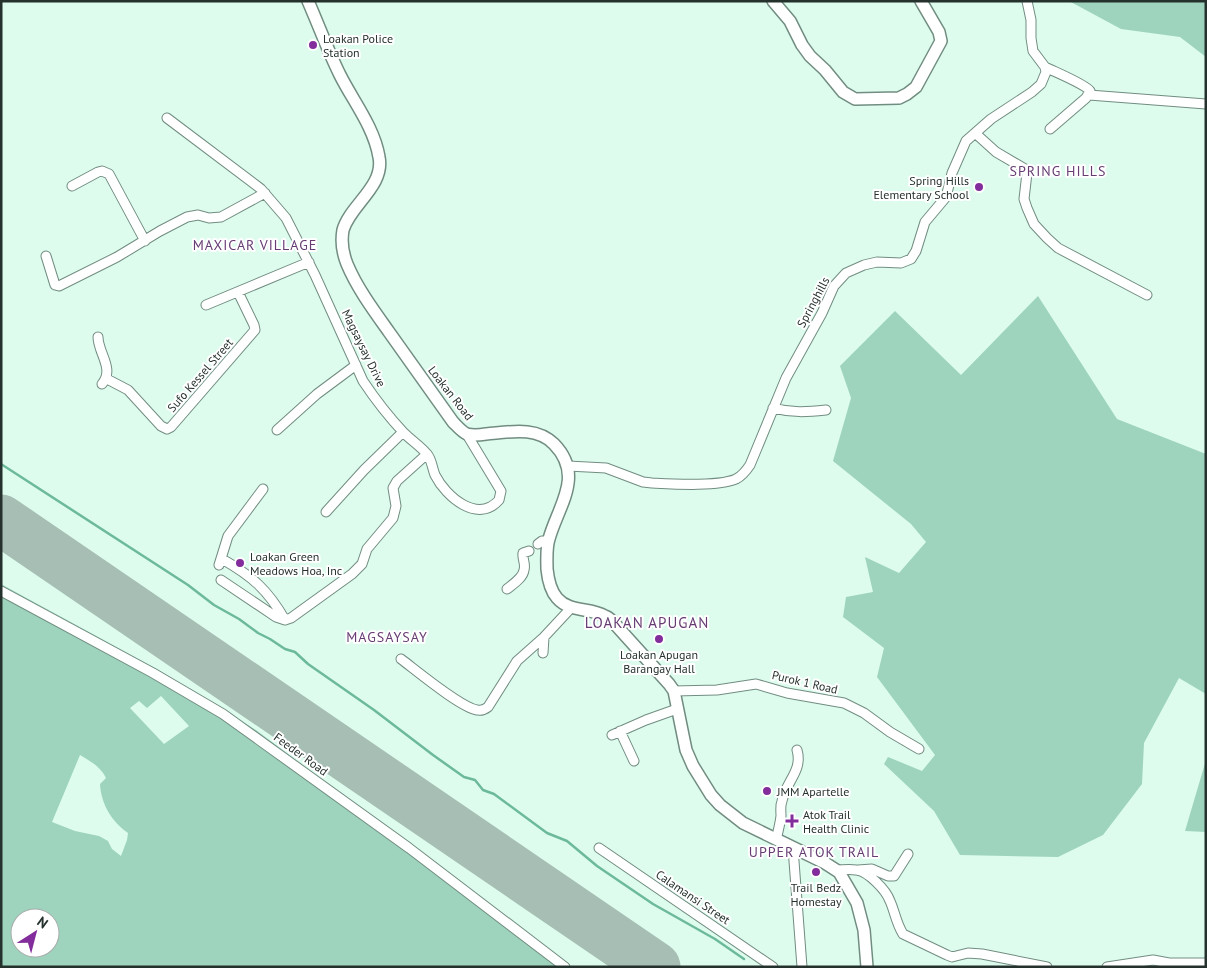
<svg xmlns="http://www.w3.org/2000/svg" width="1207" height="968" font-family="'PT Sans',sans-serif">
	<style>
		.green { fill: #9ed4bd; fill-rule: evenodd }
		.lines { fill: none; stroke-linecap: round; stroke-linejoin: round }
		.stream { stroke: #6cb99c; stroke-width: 2.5 }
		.runway { stroke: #a6beb3; stroke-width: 51 }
		.minor-casing { stroke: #718d81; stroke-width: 11 }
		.secondary-casing { stroke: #718d81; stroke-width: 14 }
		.minor { stroke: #fff; stroke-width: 9 }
		.secondary { stroke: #fff; stroke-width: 11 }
		.poi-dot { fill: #822d9b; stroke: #fff; stroke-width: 2 }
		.labels { text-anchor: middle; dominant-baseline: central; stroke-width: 4; stroke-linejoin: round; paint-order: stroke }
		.poi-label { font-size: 12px; fill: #25312c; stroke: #fff; text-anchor: start }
		.street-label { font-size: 12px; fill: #25312c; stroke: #fff }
		.neighbourhood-label { font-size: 14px; letter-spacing: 1px; fill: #663c73; stroke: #fff }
		.quarter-label { font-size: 15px; letter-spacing: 1px; fill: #663c73; stroke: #fff }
	</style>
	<rect width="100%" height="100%" fill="#ddfcee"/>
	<!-- green -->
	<path class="green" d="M1069,1H1206V57L1180,37L1121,29Z
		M1038,296L1117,419L1206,454V694L1179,678L1144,743L1142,784L1103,835L1058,857L960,855L934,811L884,764L888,757L922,771L935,755L877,677L884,648L843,617L846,597L873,592L865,557L899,573L926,542L911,524L833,461L851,398L840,366L895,311L961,375Z
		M1,584L155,668L256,730L570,967H1ZM161,696L189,726L164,744L130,708L139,701L147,708ZM80,755C91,762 100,766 106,778L100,784C101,804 112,822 128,833L127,840L121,856L112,849L108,841L99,836L75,831L52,822ZM20,918H50V948H20Z
		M1206,760V832L1185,831Z"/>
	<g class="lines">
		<!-- stream -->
		<path class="stream" d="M1,464L188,585L214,605L239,619L258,633L270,639L285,649L295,652L308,664L374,710L433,755L464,777L475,780L483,790L494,794L547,833L567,841L597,866L653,904L715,939L744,959"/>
		<!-- runway -->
		<path class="runway" d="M1,520L655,967"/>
		<!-- minor casing -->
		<g class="minor-casing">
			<path id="minor" d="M1045,67C1055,72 1085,84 1090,91L1086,98L1050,129
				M1089,95L1206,104
				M167,118L261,189L286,218L315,275L363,381C375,399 389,417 404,433C411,440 420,446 427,454C432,460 432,468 435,475C446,497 478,524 499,500L501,491L466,433
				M975,133L996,152L1025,169L1027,173L1024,199L1027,208L1034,224L1047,238L1058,248L1147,295
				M72,186L98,172L102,171L109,174L145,241
				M46,256L55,285L59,286L117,257L160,231L187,217L198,215L209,218L221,217L265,193
				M206,305L309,262
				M98,337C98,353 115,369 102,384
				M107,379L128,390L161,426L167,429L171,427L255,330L254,325L238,292
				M773,408C792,413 807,412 826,410
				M277,430L317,394L356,365
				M568,466L606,468L643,482L652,483C672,484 718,487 736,479C742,476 746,471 750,465L786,378L822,313L834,286L846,273L864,265L877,262L901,263L911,259L916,251L925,222L946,197L952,173L966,141L991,119L1032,92L1041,84L1046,72L1045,67L1033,51L1031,38V20L1027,1
				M326,512L364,470L403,432
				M538,544L542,541H548
				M222,559C252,576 268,590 285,620
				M219,565L228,536L263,489
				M221,580L276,617L285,620L291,618L352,574L362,564L367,549L393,518L396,506L393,488L397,481L427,454
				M507,589C513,584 523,578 524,570C526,564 522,559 523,553L529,551
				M1,591L153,673L223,714L409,848L565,967
				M543,653L544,637
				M401,659C417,671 460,707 477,710C481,711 484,710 488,707L517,661L544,637L571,608
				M674,691L717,690L756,684L787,693L844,703L864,713L890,732L919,749
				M620,731L634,761
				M612,735L646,720L677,709
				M776,840C778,832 780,824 781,816C781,811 780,806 782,801C786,781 803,771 797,750
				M599,848L773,967
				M793,848L802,967
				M836,870C842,870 850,869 856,870C868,871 886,890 890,901C895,912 896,923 903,934L947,955L952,957L968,953L982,954L1047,967
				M858,870L872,869L888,876H894L908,854
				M1107,967L1153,960L1169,963H1206"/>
		</g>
		<!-- secondary casing -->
		<g class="secondary-casing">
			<path id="secondary" d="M308,1C319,26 328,51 340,75C353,101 374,127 379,157C385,186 350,205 343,230C341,241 343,254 347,264C357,288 374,311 389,332C410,362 432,392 453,422C457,426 462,432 467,434C474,436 480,435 486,434C510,432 536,426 554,444C585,476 558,506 549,539C546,548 547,560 547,569C548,579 550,590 557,598C570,613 589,607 605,616C609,617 612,621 614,623L669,684L674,691L686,750L693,766L711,795L720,805L743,823L825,863L839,872L857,903L864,930L867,967
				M773,1L790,21L802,45L810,56L825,70L843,92L855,99L899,98L907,94L916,87L941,41L939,32L921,1"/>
		</g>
		<!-- minor -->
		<use href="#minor" class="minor"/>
		<!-- secondary -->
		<use href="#secondary" class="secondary"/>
	</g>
	<!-- markers -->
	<g class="poi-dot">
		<circle cx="313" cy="45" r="5"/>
		<circle cx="979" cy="187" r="5"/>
		<circle cx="240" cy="563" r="5"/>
		<circle cx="659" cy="639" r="5"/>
		<circle cx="767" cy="791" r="5"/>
		<path d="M789.5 813.5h5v5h5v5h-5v5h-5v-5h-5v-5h5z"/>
		<circle cx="816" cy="872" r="5"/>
	</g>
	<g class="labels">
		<!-- poi labels -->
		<g class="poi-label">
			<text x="323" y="38">Loakan Police<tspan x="323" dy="14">Station</tspan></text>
			<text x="969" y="180" text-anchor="end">Spring Hills<tspan x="969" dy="14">Elementary School</tspan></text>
			<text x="250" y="556">Loakan Green<tspan x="250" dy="14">Meadows Hoa, Inc</tspan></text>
			<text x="659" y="654" text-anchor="middle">Loakan Apugan<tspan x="659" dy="14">Barangay Hall</tspan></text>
			<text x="777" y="791">JMM Apartelle</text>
			<text x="803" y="814">Atok Trail<tspan x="803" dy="14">Health Clinic</tspan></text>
			<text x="816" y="887" text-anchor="middle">Trail Bedz<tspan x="816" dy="14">Homestay</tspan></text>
		</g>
		<!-- street labels -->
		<g class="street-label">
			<text transform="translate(813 302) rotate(-62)">Springhills</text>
			<text transform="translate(364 348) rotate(64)">Magsaysay Drive</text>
			<text transform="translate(200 375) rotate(-49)">Sufo Kessel Street</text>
			<text transform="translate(451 393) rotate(52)">Loakan Road</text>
			<text transform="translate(805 682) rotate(13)">Purok 1 Road</text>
			<text transform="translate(301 754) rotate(36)">Feeder Road</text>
			<text transform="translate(693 897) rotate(34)">Calamansi Street</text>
		</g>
		<!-- neighbourhood labels -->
		<g class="neighbourhood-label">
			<text x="1058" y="171">SPRING HILLS</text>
			<text x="255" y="245">MAXICAR VILLAGE</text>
			<text x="387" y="637">MAGSAYSAY</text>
			<text x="814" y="852">UPPER ATOK TRAIL</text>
		</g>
		<!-- quarter labels -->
		<g class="quarter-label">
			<text x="647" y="622">LOAKAN APUGAN</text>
		</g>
	</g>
	<!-- border -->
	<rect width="1207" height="968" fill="none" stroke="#25312c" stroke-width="5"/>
	<!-- north arrow -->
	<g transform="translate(35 933) rotate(36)"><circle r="24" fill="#ffffff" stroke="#a8adab"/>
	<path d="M0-4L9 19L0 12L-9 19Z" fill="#822d9b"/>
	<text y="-8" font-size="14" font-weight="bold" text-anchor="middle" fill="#25312c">N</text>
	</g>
</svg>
